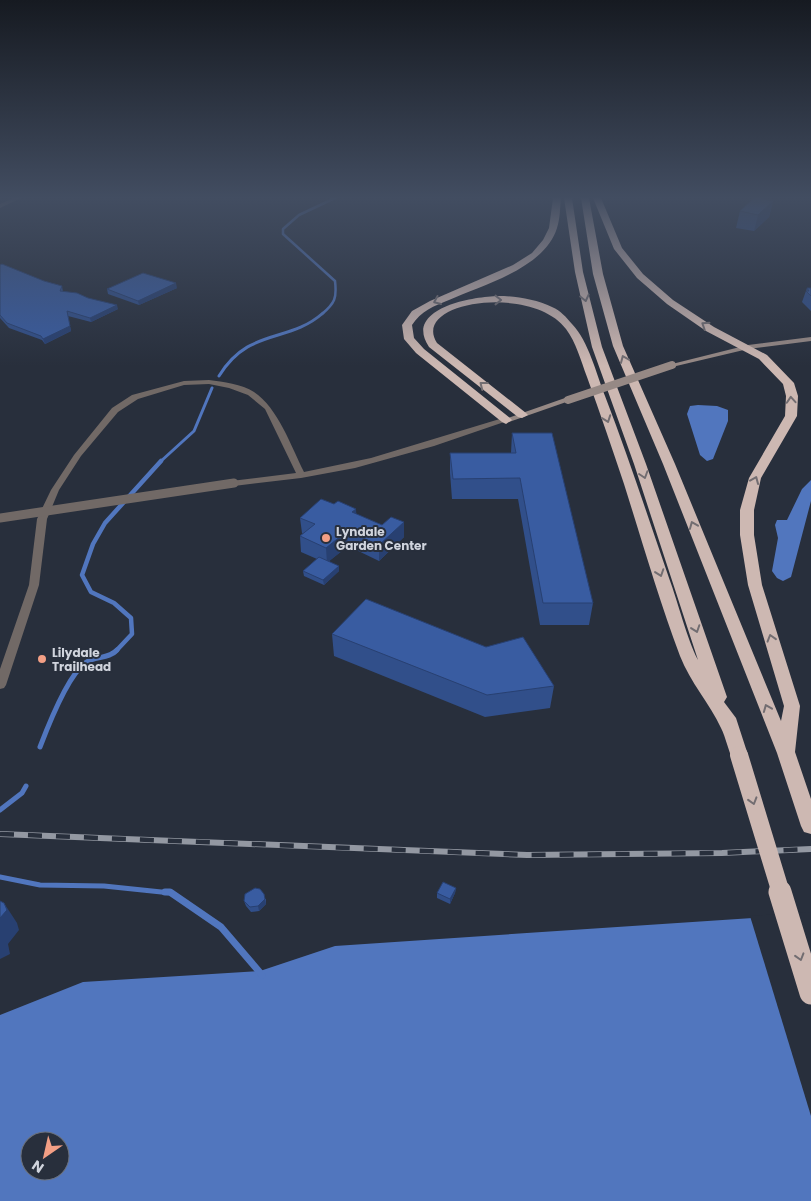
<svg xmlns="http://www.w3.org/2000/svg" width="811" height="1201" font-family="Poppins,sans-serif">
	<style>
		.water { fill: #5176be; fill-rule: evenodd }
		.pier { fill: #282f3c }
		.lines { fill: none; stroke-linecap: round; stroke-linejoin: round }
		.stream-far4 { stroke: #5176be; stroke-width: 2.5 }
		.stream-far3 { stroke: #5176be; stroke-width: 3 }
		.stream-far2 { stroke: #5176be; stroke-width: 4.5 }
		.stream-far1 { stroke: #5176be; stroke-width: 5 }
		.stream { stroke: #5176be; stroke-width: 7 }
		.minor { fill: #716966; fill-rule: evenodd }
		.tertiary { fill: #716966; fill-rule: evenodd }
		.secondary { fill: #968985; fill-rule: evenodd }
		.motorway { fill: #cdb8b2; fill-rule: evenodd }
		.rail-casing { stroke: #9398a2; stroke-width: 6 }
		.rail { stroke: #282f3c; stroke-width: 4.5; stroke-dasharray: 14; stroke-linecap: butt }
		.tertiary-bridge { stroke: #716966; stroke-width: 9 }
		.secondary-bridge { stroke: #968985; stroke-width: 8 }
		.motorway-bridge-far1 { stroke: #cdb8b2; stroke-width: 18 }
		.motorway-bridge { stroke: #cdb8b2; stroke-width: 23 }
		.wall { fill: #314f8a }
		.shaded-wall { fill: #284071 }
		.building { fill: #395ca1; stroke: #284071 }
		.oneway { stroke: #726d71 }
		.poi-dot { fill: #f39f85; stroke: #282f3c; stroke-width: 2 }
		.labels { text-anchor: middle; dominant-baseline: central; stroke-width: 4; stroke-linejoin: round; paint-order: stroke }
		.poi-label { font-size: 12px; font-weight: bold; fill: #d0d4dd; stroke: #282f3c; text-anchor: start }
	</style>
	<rect width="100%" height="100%" fill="#282f3c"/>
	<!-- water -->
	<path class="water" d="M698,405L717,406L728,410V421L713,459L707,461L700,455L687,414L690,406Z
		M811,480V501L791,577L783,581L777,578L772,571L778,538L775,525L777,520H787L802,489Z
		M811,914V1201H0V1015L83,982L260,971L335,946ZM30,1141H60V1171H30Z"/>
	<!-- pier -->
	<path class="pier" d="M811,912V1116L750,916Z"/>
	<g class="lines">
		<!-- stream-far4 -->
		<path class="stream-far4" d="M322,314C335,303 337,298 335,281L283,234V229L299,215L335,198"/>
		<!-- stream-far3 -->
		<path class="stream-far3" d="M219,376C249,327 288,344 323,313
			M160,462L194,431L212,388"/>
		<!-- stream-far2 -->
		<path class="stream-far2" d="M116,651L132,634L131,618L114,603L91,592L82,575L93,544L105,523L161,461"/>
		<!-- stream-far1 -->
		<path class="stream-far1" d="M40,747C48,726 68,676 85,663C95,656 109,659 117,650
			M0,810L22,793L26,786
			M0,877L40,885L104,886L171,893"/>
		<!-- stream -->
		<path class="stream" d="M165,892H170L221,927L262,975"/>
		<!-- minor -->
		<path class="minor" d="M14,198H21L0,208V204Z"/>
		<!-- tertiary -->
		<path class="tertiary" d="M209,380C223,382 242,384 254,392C278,408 291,446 304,472L371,458L503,418H506L510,420L434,446L355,468L301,478L234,486L230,483L231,481L296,473L265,409L248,395L229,388L209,384L184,385L138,399L118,412L81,456L59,490L47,519L39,585L6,685L4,688L0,689V669L29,585L37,519L51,490L74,455L112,408L132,395L184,381Z"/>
		<!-- secondary -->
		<path class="secondary" d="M811,337V341L748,349L672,367L668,365L748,345Z
			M565,398H568L572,400L509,422H506L502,420Z"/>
		<!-- motorway -->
		<path class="motorway" d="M553,198H561C560,208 560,219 557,228C545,268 483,285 449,300C434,306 421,311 412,325L414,338L424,349L510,418L512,420L506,424L502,422L416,353L404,339L402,325L412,311L430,301L513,265L532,253L543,240L549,228Z
			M564,198H572L583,272L602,347L646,464L727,697L724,702L736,718L748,755L745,760L739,762L733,760C728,750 726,738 721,728C710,704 690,682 680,656C659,600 642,541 624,484C612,448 600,413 587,377C581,361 576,342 566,329C533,284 410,301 437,343L526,413L528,415L522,418L518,417L429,347C402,307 478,295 504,296C520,297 538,300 552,307C561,311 566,317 572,324C589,342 596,373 605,396C628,456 648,517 669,578C678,602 687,639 698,660L634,464L592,347L575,272Z
			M581,198H589L603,274L623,346L675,464L781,721L784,706L748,585L740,535V510L749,478L785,416L786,396L783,384L759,359L706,331L667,304L637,278L614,249L593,198H601L622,248L643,274L673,300L714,327L767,355L794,383L798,396L797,416L761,478L754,510V535L762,585L800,706L795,752L811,799V834L804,832L801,826L777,753L663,464L613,346L593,274Z"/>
		<!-- rail casing -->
		<g class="rail-casing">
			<path id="rail" d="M0,834L527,855L722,853L811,849"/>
		</g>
		<!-- rail -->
		<use href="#rail" class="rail"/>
		<!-- tertiary-bridge -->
		<path class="tertiary-bridge" d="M0,518L234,483"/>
		<!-- secondary-bridge -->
		<path class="secondary-bridge" d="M568,400L672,365"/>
		<!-- motorway-bridge-far1 -->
		<path class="motorway-bridge-far1" d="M739,755L781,893"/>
		<!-- motorway-bridge -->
		<path class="motorway-bridge" d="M780,892L811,993"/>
	</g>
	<!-- wall -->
	<path class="wall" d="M773,201L769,217L754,231L736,228L740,211Z
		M0,265L44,281L62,286L63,292L88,298L118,309L91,322L68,316L71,331L45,344L42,340L9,328L0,318Z
		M177,288L139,305L108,294L107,289Z
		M807,288H811V311L802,302Z
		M512,433L593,603L589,625H540L518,499H452L450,473V453H511Z
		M334,504L356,509V514L382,525L404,522V537L379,561L348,546L329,561L339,571L324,585L304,576L303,571L317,559L301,552L300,536L303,533H302L300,518Z
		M332,634L554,686L550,708L485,717L334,656Z
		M456,888L455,893L450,904L437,898V893Z
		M266,899V904L259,911L251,912L246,906L244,901Z"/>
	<!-- shaded-wall -->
	<path class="shaded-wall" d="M773,201L769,217L754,231L758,215Z
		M176,283L177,288L139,305L138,301Z
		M117,305L118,309L91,322L90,318Z
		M67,311L71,331L45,344L43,339Z
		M356,509L357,524L352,512Z
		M404,522V537L379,561V545Z
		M347,531L348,546L327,563L326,548Z
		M339,566V571L324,585L323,580Z
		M456,888L455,893L450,904V899Z
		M264,894L266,904L259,911L258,906Z
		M4,903L17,923L19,930L8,944L10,954L0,959V914Z"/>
	<!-- building -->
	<path class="building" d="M754,198H760L773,201L758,215L740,211Z
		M2,264L44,281L62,286L60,291L77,293L88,298L117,305L90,318L67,311L70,326L43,339L41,336L7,323L0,315V265Z
		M143,273L176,283L138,301L107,289Z
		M807,288H811V296L806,291H809Z
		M512,433H552L593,603H543L520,478L453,479L450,453H516Z
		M321,499L334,504L338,501L356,509L352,512L382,525L391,517L404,522L379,545L347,531L326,548L300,536L315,524L300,518Z
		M319,557L339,566L323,580L303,571Z
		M366,599L486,647L523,637L554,686L487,695L332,634Z
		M443,882L456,888L450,899L437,893Z
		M255,888L260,889L264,894L265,899L258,906L250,907L244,901L245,894Z
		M0,901L4,903L7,910L0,918Z"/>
	<!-- one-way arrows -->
	<defs><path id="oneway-chevron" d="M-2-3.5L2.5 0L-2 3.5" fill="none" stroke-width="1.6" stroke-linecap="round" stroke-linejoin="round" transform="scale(1.25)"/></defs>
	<g class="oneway">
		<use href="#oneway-chevron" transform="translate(585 298) rotate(77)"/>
		<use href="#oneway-chevron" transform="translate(498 300)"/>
		<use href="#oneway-chevron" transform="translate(437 301) rotate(156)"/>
		<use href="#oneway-chevron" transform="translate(705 325) rotate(-147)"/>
		<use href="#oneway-chevron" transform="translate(624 359) rotate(-113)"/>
		<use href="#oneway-chevron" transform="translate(483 385) rotate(-142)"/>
		<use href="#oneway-chevron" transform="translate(791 400) rotate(-94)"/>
		<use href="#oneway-chevron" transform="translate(607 419) rotate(70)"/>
		<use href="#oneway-chevron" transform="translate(644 475) rotate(72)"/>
		<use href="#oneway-chevron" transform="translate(755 480) rotate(-67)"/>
		<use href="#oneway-chevron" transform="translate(693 525) rotate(-112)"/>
		<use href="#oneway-chevron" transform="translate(660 573) rotate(71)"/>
		<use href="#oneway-chevron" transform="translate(696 629) rotate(71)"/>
		<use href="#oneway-chevron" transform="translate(771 638) rotate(-107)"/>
		<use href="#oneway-chevron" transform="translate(767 708) rotate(-112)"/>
		<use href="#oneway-chevron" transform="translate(753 801) rotate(73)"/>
		<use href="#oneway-chevron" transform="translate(800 957) rotate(73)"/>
	</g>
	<!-- sky -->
	<linearGradient id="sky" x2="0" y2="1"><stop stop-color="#161a21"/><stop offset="0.54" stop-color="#424d61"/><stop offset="1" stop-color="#424d61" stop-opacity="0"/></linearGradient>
	<rect width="811" height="366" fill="url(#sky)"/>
	<!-- markers -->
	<g class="poi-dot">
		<circle cx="326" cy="538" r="5"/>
		<circle cx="42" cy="659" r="5"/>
	</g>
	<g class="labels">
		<!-- poi labels -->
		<g class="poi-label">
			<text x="336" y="531">Lyndale<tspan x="336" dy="14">Garden Center</tspan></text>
			<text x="52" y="652">Lilydale<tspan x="52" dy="14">Trailhead</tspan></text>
		</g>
	</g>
	<!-- north arrow -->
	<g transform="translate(45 1156) rotate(214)"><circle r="24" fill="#282f3c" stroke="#6b717c"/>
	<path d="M0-4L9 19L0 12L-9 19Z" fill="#f39f85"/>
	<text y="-8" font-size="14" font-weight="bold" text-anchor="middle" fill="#d0d4dd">N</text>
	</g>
</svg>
